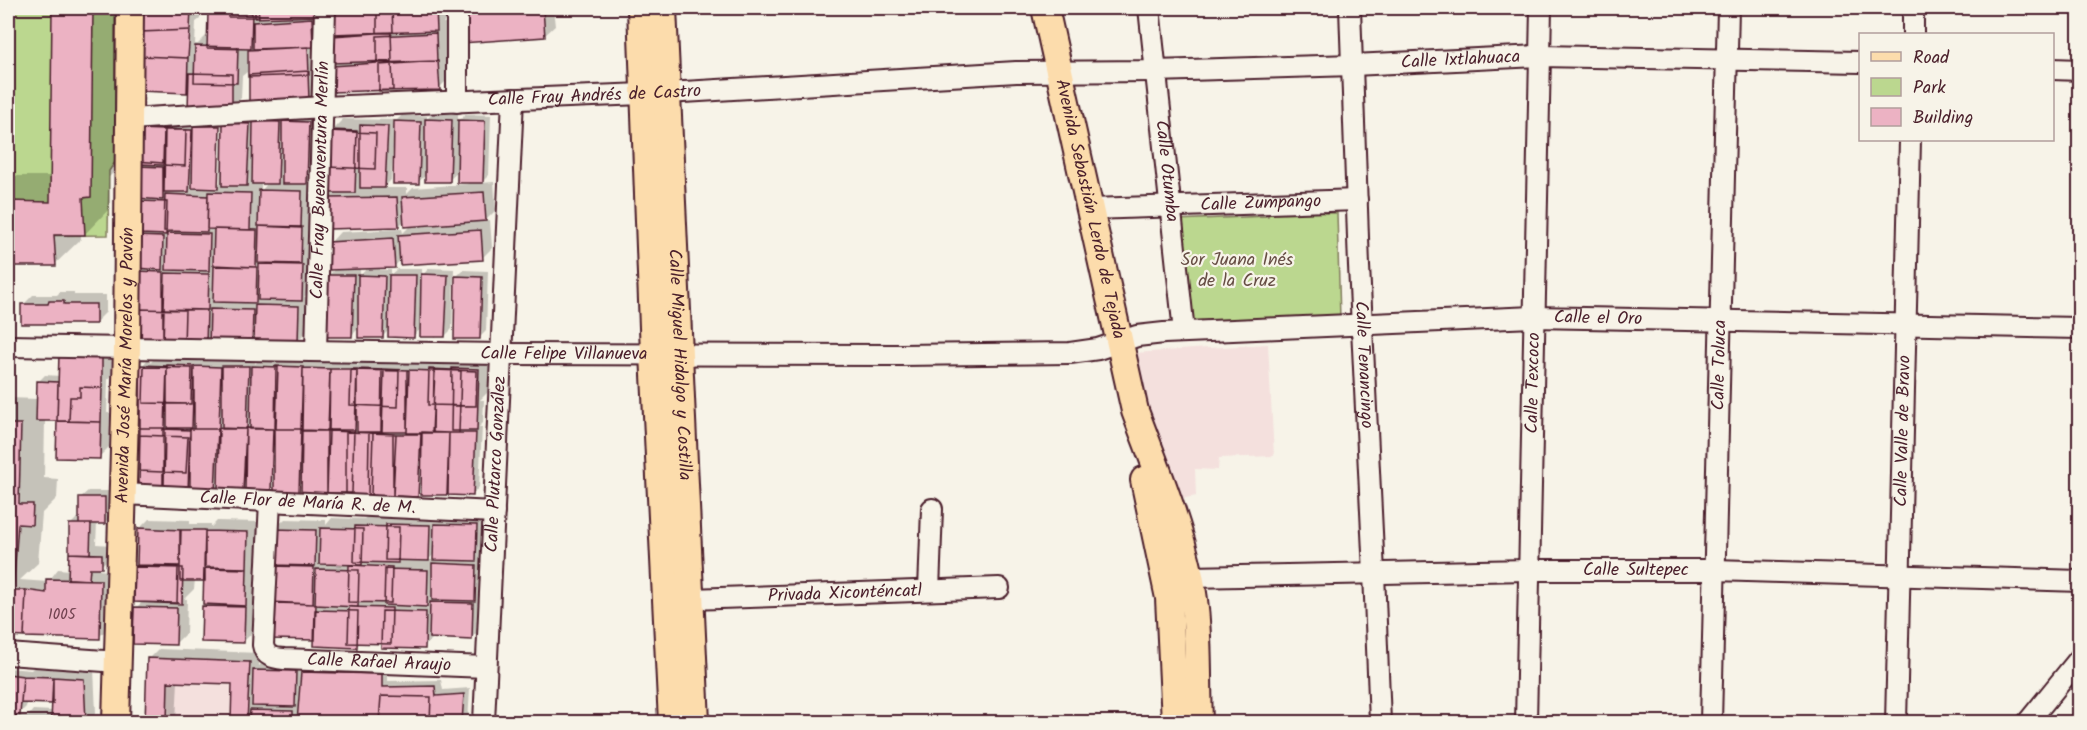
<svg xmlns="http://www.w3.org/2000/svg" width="2087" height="730" font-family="Kalam,sans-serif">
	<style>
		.built { fill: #f4e0dd }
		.green { fill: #bbd78f; stroke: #827b5d; stroke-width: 1.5 }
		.shadow { fill: #0003; fill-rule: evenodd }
		.building { fill: #ecb2c3; stroke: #4a1f2b; stroke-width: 1.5 }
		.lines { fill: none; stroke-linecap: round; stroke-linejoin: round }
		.minor-casing { stroke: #4a1f2b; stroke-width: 24 }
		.major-casing { stroke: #4a1f2b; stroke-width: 30 }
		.minor { stroke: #f7f3e8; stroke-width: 20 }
		.major { stroke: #fcdcac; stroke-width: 26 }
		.labels { text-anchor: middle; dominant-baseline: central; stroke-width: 4.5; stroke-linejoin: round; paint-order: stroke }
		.number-label { font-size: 15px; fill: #724451 }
		.street-label { font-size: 18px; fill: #4a1f2b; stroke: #f7f3e8 }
		.park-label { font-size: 18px; fill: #664d44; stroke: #f7f3e8 }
	</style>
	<rect width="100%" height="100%" fill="#f7f3e8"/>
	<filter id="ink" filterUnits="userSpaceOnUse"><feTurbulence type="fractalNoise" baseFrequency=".0167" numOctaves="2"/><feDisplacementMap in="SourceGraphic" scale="12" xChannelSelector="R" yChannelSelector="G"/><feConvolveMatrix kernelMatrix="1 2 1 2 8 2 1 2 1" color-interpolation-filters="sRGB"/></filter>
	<g filter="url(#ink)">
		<!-- built -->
		<path class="built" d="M1268,344L1274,456L1219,458L1218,470L1195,469L1196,496L1175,500L1134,353Z
			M147,658L250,662L247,722H145Z"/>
		<!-- green -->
		<path class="green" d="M8,8H115V162L109,171L108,235L8,236Z
			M1330,208L1325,213H1337L1340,319L1187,327L1176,220L1268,216V213Z"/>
		<!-- shadow -->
		<path class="shadow" d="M53,8H118L116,170L109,177L110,208L85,234H81V239L55,264H8V176H52Z
			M143,8H200V19L196,22L195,44H198L206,36H209L210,12L214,8H322L319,88L309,98L250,51L253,48L247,47V72L242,76L241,98L231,109L190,87L186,92L141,31Z
			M334,8H447V19L443,23H445L449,78L439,88L334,66L339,61L333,37L337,33ZM409,60V62L390,66V61Z
			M469,8H553L555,26L544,36L462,14Z
			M433,113L458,114V122L466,114L491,115L489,175L481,183L494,182L496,210L485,221L490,220L492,248L482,258L401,259L394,267H380V270H391V274L397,269H422V276L429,268L454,269L452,329L445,336L422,328L413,336L390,329L382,337L359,328L351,336L329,275L336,268L330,243L340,232L402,229L403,233L411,225L405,220L399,226L328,199L336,191L330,132L343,119L394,120L393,124L402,115L427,116V119ZM393,149H395L418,182L426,175L449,180L459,171L468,184L413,188L407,194V188H383L391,180ZM368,267L360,276V268Z
			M291,115L315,116L313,176L308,182H312L311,290L304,297H308L307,331L297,341L137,343V272L142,267H137L141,202L146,197H137L140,130L153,116L219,120L217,183H220L222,120L286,116V120ZM261,183H268L261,191Z
			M463,270L488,271L486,331L479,338L456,277Z
			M60,292H74V295H106V312L96,322L23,305L33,295H57Z
			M112,345L111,376L108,379L107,413H110L109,447L99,457L58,456L59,420L45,419L44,478L58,479L57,498L42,513L38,563L20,580L48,582L58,569L70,570L71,524L77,518H80L81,497L88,491H111V516L104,523H97L96,544L112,545L111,557L99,567V570L111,571L109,627L99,637L8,635V398L38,399V382L45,375L60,376Z
			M159,354L205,356V360H255V364L259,360L357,363V366L366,357L412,358L411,364L436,365L444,356L490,358L489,391L480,400H484L483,423L479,427H482L479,487L473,494H423V490L417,495L303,486L299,490L275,485L270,490L247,486L243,490L220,485L215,490H187L142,366L148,359L150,363ZM354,402H357L358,434H353ZM300,407H304V431H299ZM327,415H331V431H326ZM380,430L414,433V436L380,435Z
			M398,514L439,515V520L445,514L486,515L485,550L480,555H485L484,589L480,593H483L482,628L471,638L434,637L424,647L361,642L357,646L316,639L273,638L274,529L285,519L326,520V525L332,518L364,519L367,517H395ZM434,554V560H428Z
			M149,519L190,520V524H211V527L217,521L258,522L254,631L243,642L203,606L205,605V577L195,579L194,589L184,599H187L186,633L176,643L136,608L143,601L136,567L138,565L139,529Z
			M159,649L259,653V666L265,660L388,668V681L441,680L443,690L470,688L468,722H232L233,683L178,681L176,722H184H146L149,659Z
			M38,663L94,669L96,713L89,720V722H8V719L13,714L8,713V668L31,670ZM27,702L53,703V711L33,710L28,716L18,715L26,707Z"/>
		<!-- building -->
		<path class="building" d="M52,8H93L91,197L83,198L85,235H54L56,266H8V201L50,202Z
			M141,8H191L190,30L140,32Z
			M229,8H258L259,17H228Z
			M255,8H315L316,16L255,18Z
			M332,8H392L393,32L332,34Z
			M377,8H436L437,31L377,33Z
			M543,8L545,37L462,43L461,14Z
			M208,12L252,13L251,49L207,48Z
			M312,18L313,47L253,49V22Z
			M190,30L188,58L140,56V32Z
			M391,32L392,61L332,63V36Z
			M436,33L437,61L377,63V36Z
			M195,46L238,47L237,83L194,82Z
			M308,47L309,75L248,77V50Z
			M140,56L188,58L187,93L139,91Z
			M438,61L440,90L379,91V65Z
			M392,62L393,90L332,92V66Z
			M308,71L309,100L249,102V75Z
			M189,73L232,74V110L188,109Z
			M425,119L452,120L450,182H425Z
			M458,120L485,121L483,183H457Z
			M253,121L280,122L278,184H252Z
			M282,121L309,122L307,184H282Z
			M394,121L421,122L419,184H393Z
			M223,123L250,124L247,186H222Z
			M360,125L388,126L385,188H360Z
			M193,126H220L218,189L192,188Z
			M137,129L164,130L163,163L136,161Z
			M138,129L186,130L185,166L137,164Z
			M165,129L192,130L189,192H164Z
			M330,130L357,131L355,193H330Z
			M328,131L376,133L375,169L327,167Z
			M137,166L163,167V200L136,198Z
			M259,190L302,191L301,228L258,226Z
			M208,192L251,193L250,230L207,229Z
			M484,192L486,221L404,227L402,197Z
			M165,194L208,196L207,232L164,231Z
			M397,197L399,227L328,229L327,198Z
			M140,201L167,202L166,235L140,234Z
			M259,226L302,227L301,264L258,263Z
			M214,229L257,230L256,267L213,265Z
			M481,230L483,260L400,265L398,235Z
			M167,233L210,234L209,271L166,270Z
			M136,236L163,237L162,270L136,268Z
			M393,238L395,268L329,270L328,242Z
			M259,264L303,265L302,301L258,300Z
			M214,266L257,267L256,303L213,302Z
			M136,271L163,272V340L136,342Z
			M165,273L209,274L208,310L164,309Z
			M421,274L448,275L445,337H420Z
			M327,275H354L352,337H327Z
			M358,275L385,276L383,338H358Z
			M389,275H416L414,338L388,337Z
			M455,276L482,277L480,339H454Z
			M49,301H64V304H96V324H21V304H48Z
			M255,305L299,306L298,343L254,342Z
			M137,309L185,310L184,346L136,344Z
			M164,309L207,310L206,346L163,345Z
			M210,309L253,310L252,346L209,345Z
			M59,354L102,355V388L80,387V397H70L69,421H57Z
			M140,365L167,366L165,428H140Z
			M167,365L194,366L192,428H167Z
			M194,366L221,367L219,429H194Z
			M222,366H249L247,429H222Z
			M251,366L278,367L276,429H250Z
			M276,366L303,367L301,429H275Z
			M144,367L192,368L191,404L143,403Z
			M303,368L330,369L328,431H302Z
			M452,368L479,369L477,431H451Z
			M330,369H357L355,432L329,431Z
			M357,369L384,370L382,432H357Z
			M382,369L409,370L407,432H381Z
			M429,369L477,371L476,406L428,405Z
			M351,370L399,371L398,407L350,405Z
			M407,370L435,371L432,433H407Z
			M434,370L461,371L459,433H433Z
			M37,381L58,382L57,421H36Z
			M80,387L102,388L101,422L69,421L70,397H80Z
			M57,421L101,422L100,459L56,458Z
			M8,424H21L19,504H33L32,525L18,524L13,590H8Z
			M140,428H165L164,487L139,486Z
			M219,428L246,429L243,491H218Z
			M246,428L273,429L271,491H245Z
			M163,429L190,430L188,492L163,491Z
			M190,429H218L215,492H190Z
			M274,429H301L299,492L274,491Z
			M302,430L329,431L327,493H301Z
			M327,430H354L352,493H327Z
			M346,432L373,433L371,495H346Z
			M422,432L449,433L447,495H421Z
			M369,433L396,434L393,496H368Z
			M449,433H476L473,496L448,495Z
			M393,434H421L418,497L393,496Z
			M140,435L188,437L186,473L139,471Z
			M79,497H105V524H79Z
			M69,524H91L90,554L69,553Z
			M386,524L430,525L429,561L385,560Z
			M434,524L477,525L476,561L433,560Z
			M355,526L399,527L398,563L354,562Z
			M138,528L181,530L180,566L137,565Z
			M320,528L363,529L362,565L319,564Z
			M273,529L316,530L315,566L272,565Z
			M180,530H205V581H180Z
			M205,531L248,532L247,568L204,567Z
			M69,553L102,554V568H90L89,580L68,579Z
			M432,563L476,565L475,601L432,600Z
			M349,565L392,567L391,603L348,602Z
			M135,566L178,567L177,603L134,602Z
			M270,566L314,567L313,604L269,602Z
			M135,567L183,568L182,604L134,602Z
			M204,568L247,569L246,606L203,604Z
			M316,569L359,570L358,607L315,605Z
			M385,569L428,570L427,607L384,605Z
			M46,579L101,580L100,639L24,637L26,590L46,593Z
			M8,590H26L24,637L8,636Z
			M430,602L473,603L472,640L429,638Z
			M272,603L316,604L315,640L271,639Z
			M202,606L245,607L244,643L201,642Z
			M134,607L177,608L176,645L133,644Z
			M349,607L392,608L391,644L348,643Z
			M315,610L358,611L357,648L314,646Z
			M382,611L426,612L425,649L381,648Z
			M147,658L250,662L247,722H231L232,684L168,682L167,722H145Z
			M253,670L296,671L295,707L252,706Z
			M301,672L382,674V687L435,686L436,696L464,694L462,722H297Z
			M8,674L23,676L20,715L8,716Z
			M23,676L53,677V704L21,703Z
			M53,677L84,679L86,722H51Z
			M381,696L431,697L430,722H379Z
			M250,710L293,711V722H249Z"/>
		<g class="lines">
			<!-- minor casing -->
			<g class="minor-casing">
				<g id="minor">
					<path d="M457,8V102"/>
					<path id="s1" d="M1149,8L1184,332"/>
					<path id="s2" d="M1350,8L1359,266L1374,573L1380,722"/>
					<path d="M1913,34V8"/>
					<path d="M2052,69L2080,70"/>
					<path id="s3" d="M130,119L323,107L667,93L1016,72L1155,71L1353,65L1540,56L1860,62"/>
					<path id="s4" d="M1091,209L1357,200"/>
					<path id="s5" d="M8,346L501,354L901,355L1070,353L1098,349L1137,336L1164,333L1534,317L2080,328"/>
					<path id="s6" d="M316,351L325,8"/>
					<path id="s7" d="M124,494L494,512"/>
					<path id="s8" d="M270,501L263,645C265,657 274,658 284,659L486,667"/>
					<path id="s9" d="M1190,577L1528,570H1715L2080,581"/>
					<path d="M929,590L932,509"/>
					<path id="s10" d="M691,599L999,588"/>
					<path d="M8,654L118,662"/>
					<path id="s11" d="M484,722L513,99"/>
					<path id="s12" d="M1526,722L1541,8"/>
					<path id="s13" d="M1711,722L1728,8"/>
					<path id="s14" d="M1896,722L1910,140"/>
					<path d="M2028,722L2080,658"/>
				</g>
			</g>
			<!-- major casing -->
			<g class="major-casing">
				<g id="major">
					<path d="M641,8L654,354L672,722"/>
					<path id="s15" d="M663,8L696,722"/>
					<path id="s16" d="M1045,8L1135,411C1155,465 1178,520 1190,576C1200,623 1197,675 1199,722"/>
					<path d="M1144,480L1169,598L1175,722"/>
					<path id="s17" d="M116,722L127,348L130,8"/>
				</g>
			</g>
			<!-- minor -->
			<use href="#minor" class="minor"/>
			<!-- major -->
			<use href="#major" class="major"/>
		</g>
	</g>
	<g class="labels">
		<!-- number labels -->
		<g class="number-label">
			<text x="62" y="615">1005</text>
		</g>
		<!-- street labels -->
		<g class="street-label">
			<text stroke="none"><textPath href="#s3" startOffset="1332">Calle Ixtlahuaca</textPath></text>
			<text stroke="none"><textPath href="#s3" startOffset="465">Calle Fray Andrés de Castro</textPath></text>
			<text stroke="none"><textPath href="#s1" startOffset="164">Calle Otumba</textPath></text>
			<text stroke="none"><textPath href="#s6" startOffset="171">Calle Fray Buenaventura Merlín</textPath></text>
			<text stroke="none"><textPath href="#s4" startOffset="170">Calle Zumpango</textPath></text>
			<text stroke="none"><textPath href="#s16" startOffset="206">Avenida Sebastián Lerdo de Tejada</textPath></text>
			<text stroke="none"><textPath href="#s5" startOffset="1593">Calle el Oro</textPath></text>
			<text stroke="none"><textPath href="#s5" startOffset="556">Calle Felipe Villanueva</textPath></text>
			<text stroke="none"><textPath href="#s17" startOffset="357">Avenida José María Morelos y Pavón</textPath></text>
			<text stroke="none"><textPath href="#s15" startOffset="357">Calle Miguel Hidalgo y Costilla</textPath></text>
			<text stroke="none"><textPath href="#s2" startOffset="357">Calle Tenancingo</textPath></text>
			<text stroke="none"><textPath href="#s13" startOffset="357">Calle Toluca</textPath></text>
			<text stroke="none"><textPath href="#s12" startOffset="339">Calle Texcoco</textPath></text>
			<text stroke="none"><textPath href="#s14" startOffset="291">Calle Valle de Bravo</textPath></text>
			<text stroke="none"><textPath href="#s11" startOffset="258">Calle Plutarco González</textPath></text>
			<text stroke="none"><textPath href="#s7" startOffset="184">Calle Flor de María R. de M.</textPath></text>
			<text stroke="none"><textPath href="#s9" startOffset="446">Calle Sultepec</textPath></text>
			<text stroke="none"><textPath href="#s10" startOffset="154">Privada Xiconténcatl</textPath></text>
			<text stroke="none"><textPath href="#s8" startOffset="267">Calle Rafael Araujo</textPath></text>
		</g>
		<!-- park labels -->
		<g class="park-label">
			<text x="1237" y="260">Sor Juana Inés<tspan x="1237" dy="21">de la Cruz</tspan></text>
		</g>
	</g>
	<!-- margin -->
	<rect width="2087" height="730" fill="none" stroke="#f7f3e8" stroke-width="30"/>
	<rect x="15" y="15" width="2057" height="700" fill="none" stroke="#4a1f2b" stroke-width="2" filter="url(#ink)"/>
	<!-- legend -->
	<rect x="1859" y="33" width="195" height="108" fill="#f7f3e8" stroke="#b29e9c" stroke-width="1.5"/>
	<rect x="1871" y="52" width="30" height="9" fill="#fcdcac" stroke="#b29e9c" stroke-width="1.5"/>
	<text x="1913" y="63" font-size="18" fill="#4a1f2b">Road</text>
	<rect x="1871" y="78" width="30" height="18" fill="#bbd78f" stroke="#b29e9c" stroke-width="1.5"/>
	<text x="1913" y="93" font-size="18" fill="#4a1f2b">Park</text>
	<rect x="1871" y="108" width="30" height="18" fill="#ecb2c3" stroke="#b29e9c" stroke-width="1.5"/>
	<text x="1913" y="123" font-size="18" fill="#4a1f2b">Building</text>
</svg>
